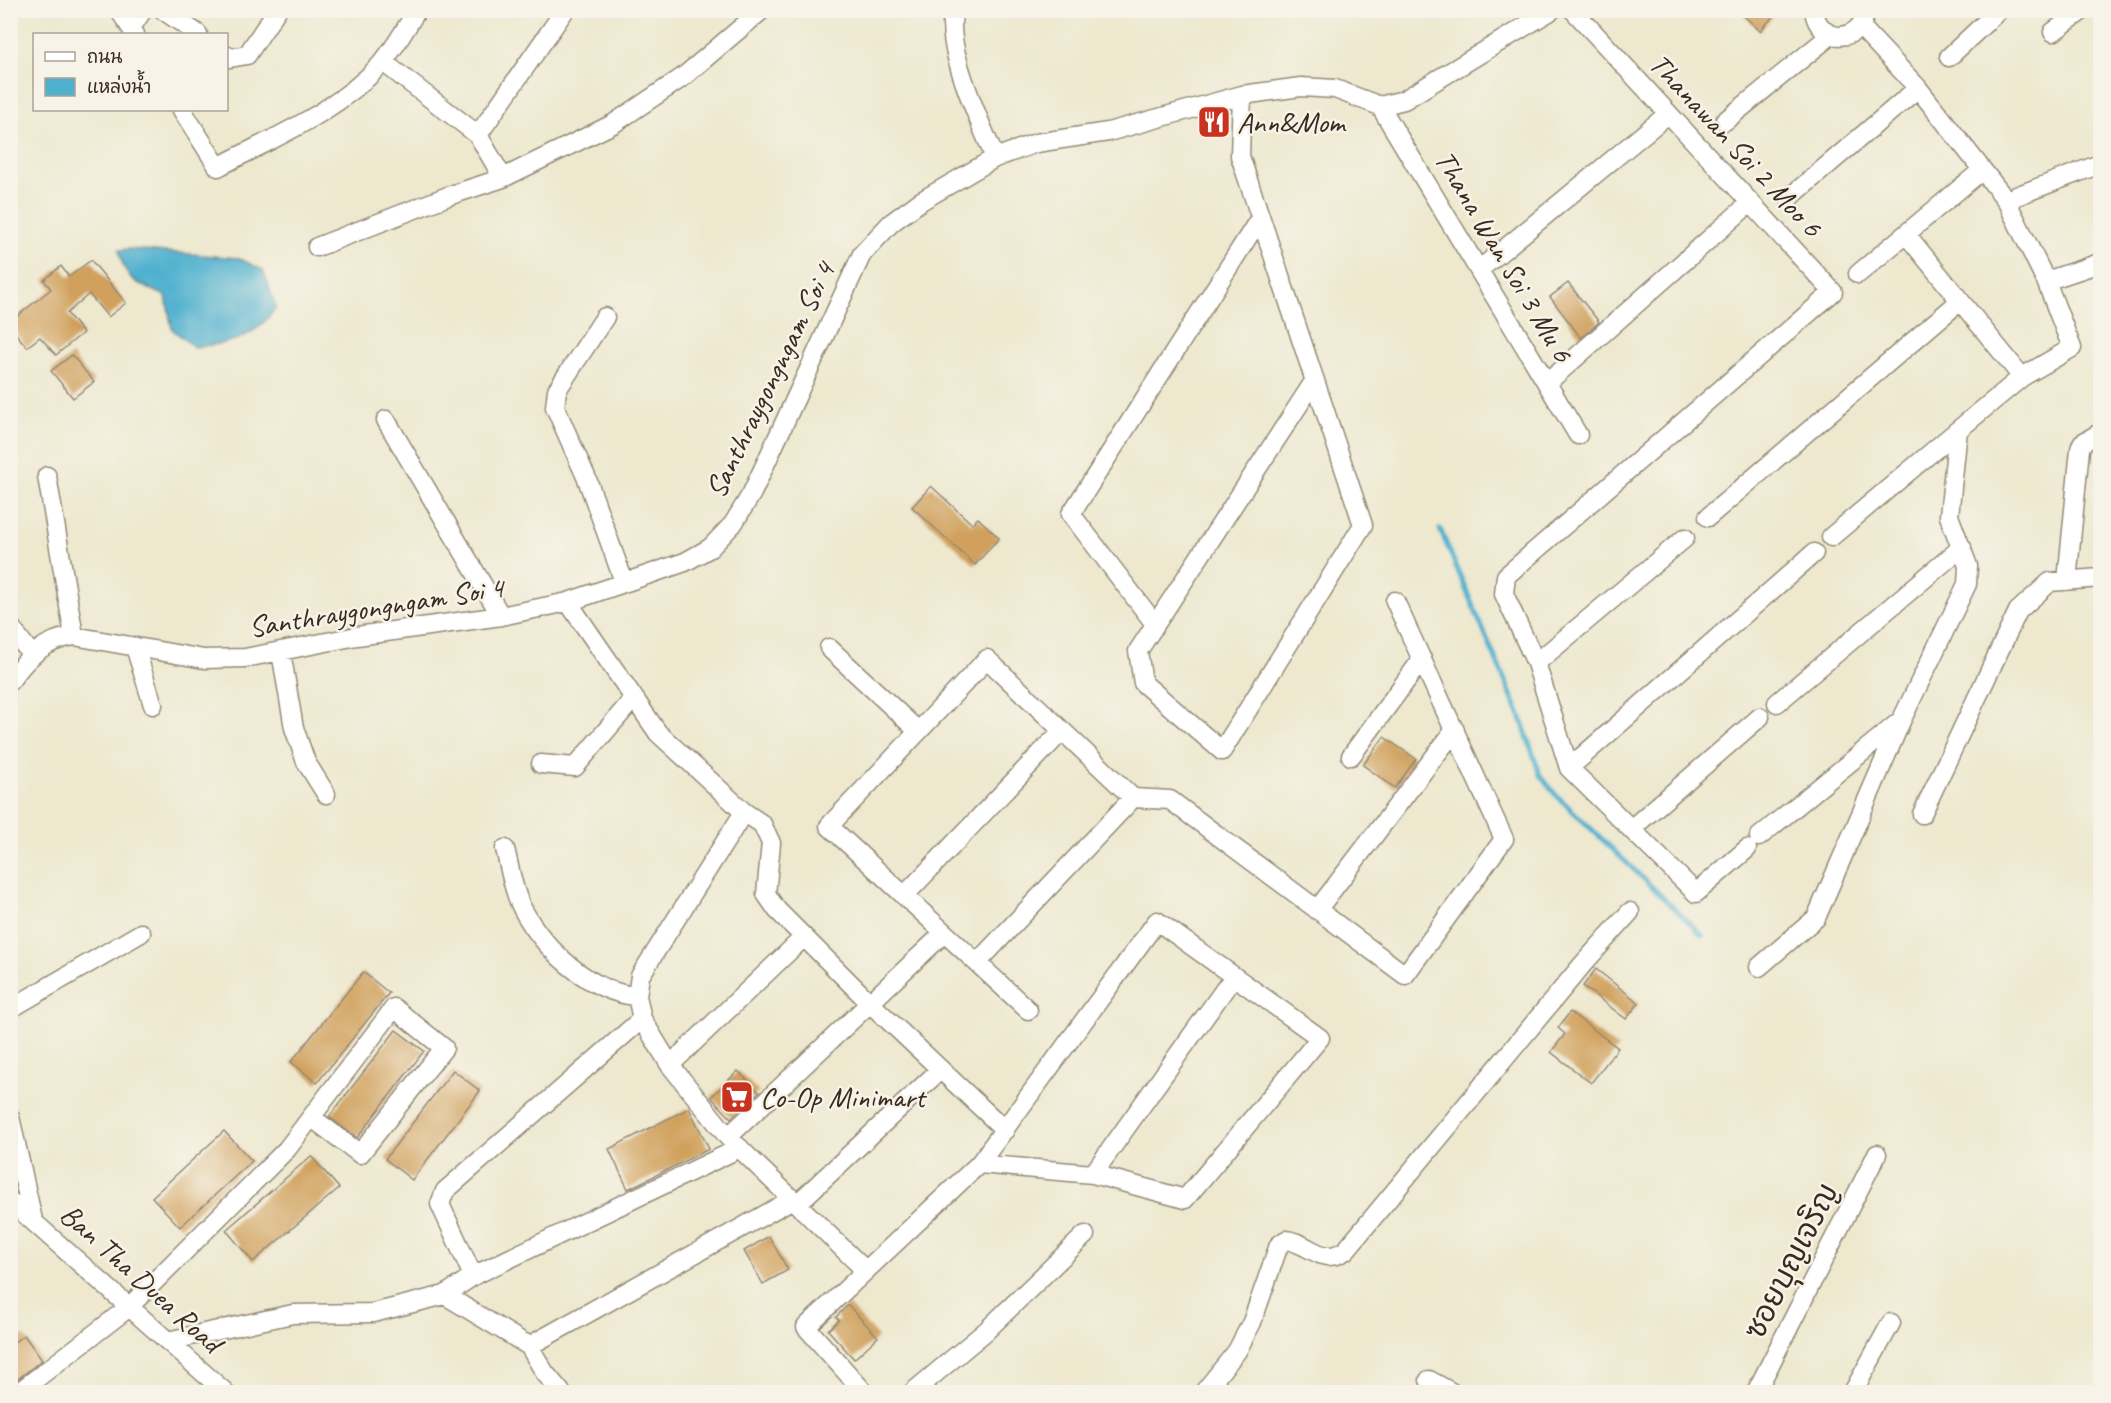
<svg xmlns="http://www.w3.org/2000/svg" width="2111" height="1403" font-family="Caveat,'Playpen Sans Thai',sans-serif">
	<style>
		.water { fill: #50b1cf; stroke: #466e76; stroke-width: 1.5 }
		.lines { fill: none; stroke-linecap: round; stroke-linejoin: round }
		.stream { stroke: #50b1cf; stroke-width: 5 }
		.building { fill: #d0a05b }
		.minor-casing { stroke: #948976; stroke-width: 21 }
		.minor { stroke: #fff; stroke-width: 18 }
		.labels { text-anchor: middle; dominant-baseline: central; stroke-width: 5; stroke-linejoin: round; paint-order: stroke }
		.poi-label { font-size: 30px; fill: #3b2a1e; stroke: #f7f3e8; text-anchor: start }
		.street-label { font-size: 30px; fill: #3b2a1e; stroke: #f7f3e8 }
	</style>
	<rect width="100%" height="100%" fill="#f7f3e8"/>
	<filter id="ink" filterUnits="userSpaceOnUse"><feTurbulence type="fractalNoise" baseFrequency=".0167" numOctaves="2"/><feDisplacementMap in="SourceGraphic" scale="12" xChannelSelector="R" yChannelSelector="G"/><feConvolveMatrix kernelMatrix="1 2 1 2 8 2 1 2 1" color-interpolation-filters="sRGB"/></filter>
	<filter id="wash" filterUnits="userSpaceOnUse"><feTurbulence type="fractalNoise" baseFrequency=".008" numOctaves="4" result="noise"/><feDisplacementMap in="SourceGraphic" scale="24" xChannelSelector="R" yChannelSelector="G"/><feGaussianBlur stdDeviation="1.35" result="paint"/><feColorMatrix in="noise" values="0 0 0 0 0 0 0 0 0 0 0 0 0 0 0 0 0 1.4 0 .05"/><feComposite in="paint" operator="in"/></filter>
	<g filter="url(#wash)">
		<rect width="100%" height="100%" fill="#ede8ce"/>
		<!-- water -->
		<path class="water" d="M130,249L238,258L263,270L276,307C254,340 231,343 194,347L172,329L166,296C139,284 124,282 119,250Z"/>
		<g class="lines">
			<!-- stream -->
			<path class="stream" d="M1440,529L1521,718L1540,775L1555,794L1702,935"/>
		</g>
		<g id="blocks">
			<!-- building -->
			<path class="building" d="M1738,10H1779L1760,31Z
				M91,260L126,303L108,317L89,294L67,313L83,333L56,355L40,337L27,347L10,327V322L51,289L44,280L61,266L69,277Z
				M1568,283L1599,322L1581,338L1550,297Z
				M72,355L94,382L73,398L51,371Z
				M931,486L972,524L978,518L999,538L975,565L912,507Z
				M1384,737L1416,759L1395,788L1363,765Z
				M1596,969L1639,1003L1626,1019L1583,986Z
				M363,972L389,993L317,1083L291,1062Z
				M1570,1012L1618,1048L1591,1083L1551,1052L1565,1034L1558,1028Z
				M396,1030L424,1051L357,1138L329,1117Z
				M453,1070L480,1091L412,1180L385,1159Z
				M738,1071L759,1092L731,1118L711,1097Z
				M689,1108L709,1149L628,1189L609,1149Z
				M224,1131L252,1161L180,1227L152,1197Z
				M311,1156L339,1188L253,1262L226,1230Z
				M769,1236L788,1270L763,1284L744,1251Z
				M848,1305L878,1337L854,1359L828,1330L839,1320L836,1317Z
				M24,1335L42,1360L10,1385V1345Z"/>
		</g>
	</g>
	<g filter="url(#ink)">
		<use href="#blocks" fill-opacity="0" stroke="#948976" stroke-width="1.5"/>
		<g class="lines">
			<!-- minor casing -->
			<g class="minor-casing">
				<path id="minor" d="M119,10L135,34
					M163,10L198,34
					M954,10C943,45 981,124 995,158
					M1573,10L1833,292L1506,576L1504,594L1536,663L1569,768L1696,893L1747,849
					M1814,10C1818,45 1862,44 1866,10
					M131,28L143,10
					M2053,32L2083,10
					M226,55L230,58L247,55L277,10
					M1949,57L1999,10
					M383,62L478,135L503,178
					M1242,95L1240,156L1363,525L1222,751L1143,683L1138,651L1315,380
					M1380,106L1578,435
					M182,110L218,167C275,137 337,112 381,64C395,48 406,28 417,10
					M1725,121L1831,35
					M478,135L565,10
					M1789,198L1918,88
					M2006,200L2100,164
					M1906,234L2022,377
					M317,247L448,196L503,178L613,124L683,77L762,10
					M1479,270L1668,114
					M1858,274L1981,171
					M2046,281L2100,263
					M605,317L557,390L555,407L587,479L624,582
					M1547,383L1750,203
					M386,420L501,616
					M47,476L74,636
					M1708,517L1960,301
					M1831,537L1958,430
					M2067,581L2080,449L2082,443L2100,433
					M568,602L658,733L744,812L762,824L771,843L766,894L777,910L871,1004L1005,1130
					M1155,624L1071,514L1260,218
					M10,626L31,654
					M135,647L153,705
					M829,648L918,731
					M281,652L294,728L306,762L326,794
					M1536,663L1685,538
					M10,681C27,657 45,640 74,636L204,659L245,658L357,636L501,616L568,602L685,562L710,548L733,524L752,493L862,254L891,223L921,201L995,158L1036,143L1108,132L1242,95L1301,87L1335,89L1380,106L1404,100L1552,10
					M1777,703L1962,547
					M1351,756L1422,659
					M541,764L575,767L634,698
					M1569,768L1814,553
					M744,812L640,976L637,996L642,1019L670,1065L728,1137L866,1271
					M1922,814L2018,611L2050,582L2100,578
					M1631,829L1760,717
					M1759,837L1899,722
					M505,849C510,868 513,891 522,908C543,948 590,993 637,996
					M904,896L1062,731
					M1317,910L1455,730
					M977,963L1133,798L1170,800L1405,975L1504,839L1395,601
					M1759,967L1816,918L1902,719L1967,584L1968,566L1949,516L1958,430L2022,377L2072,348L2046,281L2006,200L1918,88L1861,27
					M10,1009L141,933
					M1028,1010L829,826L987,659L1133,798
					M670,1065L804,937
					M10,1117L33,1220
					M728,1137L944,933
					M1093,1174L1234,976
					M10,1201L225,1392
					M797,1204L940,1070
					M473,1276L440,1204L445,1191L642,1019
					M445,1295L529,1346L793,1199
					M167,1341L293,1314L373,1313L445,1295L473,1276L740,1148
					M529,1346L545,1373L561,1392
					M1429,1380L1451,1392
					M19,1392L128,1308L287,1149L394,1008L444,1048L360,1154L311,1117
					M864,1392L806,1327L979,1164L1157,921L1320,1038L1185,1199L1093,1174L979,1164
					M913,1392L986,1331L1085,1235
					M1204,1392L1237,1351L1252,1322L1279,1245L1286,1240C1311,1243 1321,1267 1346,1250L1583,964L1630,912
					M1756,1392L1877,1154
					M1853,1392L1891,1323"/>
			</g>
			<!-- minor -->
			<use href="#minor" class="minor"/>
		</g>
	</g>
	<!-- icons -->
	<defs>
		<g id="restaurant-square" transform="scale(1.725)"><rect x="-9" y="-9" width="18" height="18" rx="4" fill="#c8321e" stroke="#f7f3e8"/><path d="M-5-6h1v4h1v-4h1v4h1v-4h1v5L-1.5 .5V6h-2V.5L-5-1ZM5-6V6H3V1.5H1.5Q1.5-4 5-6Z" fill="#fff"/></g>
		<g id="supermarket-square" transform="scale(1.725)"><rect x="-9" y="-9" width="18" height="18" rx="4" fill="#c8321e" stroke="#f7f3e8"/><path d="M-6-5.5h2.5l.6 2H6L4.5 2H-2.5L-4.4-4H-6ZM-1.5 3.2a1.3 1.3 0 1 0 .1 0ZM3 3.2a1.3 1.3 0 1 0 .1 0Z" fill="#fff"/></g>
	</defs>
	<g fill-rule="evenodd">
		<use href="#restaurant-square" x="1214" y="122"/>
		<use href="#supermarket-square" x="737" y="1097"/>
	</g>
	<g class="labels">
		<!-- poi labels -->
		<g class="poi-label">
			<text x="1237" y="122">Ann&amp;Mom</text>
			<text x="760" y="1097">Co-Op Minimart</text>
		</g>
		<!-- street labels -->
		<g class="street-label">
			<text transform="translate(1736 145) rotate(47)">Thanawan Soi 2 Moo 6</text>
			<text transform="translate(1504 256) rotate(59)">Thana Wan Soi 3 Mu 6</text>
			<text transform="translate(770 380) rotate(-64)">Santhraygongngam Soi 4</text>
			<text transform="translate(376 607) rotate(-9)">Santhraygongngam Soi 4</text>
			<text transform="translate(1791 1261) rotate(-63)">ซอยบุญเจริญ</text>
			<text transform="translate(141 1278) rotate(42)">Ban Tha Duea Road</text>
		</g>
	</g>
	<!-- margin -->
	<rect width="2111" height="1403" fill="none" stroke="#f7f3e8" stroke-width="36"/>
	<!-- legend -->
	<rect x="33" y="33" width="195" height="78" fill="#f7f3e8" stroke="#aca397" stroke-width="1.5"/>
	<rect x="45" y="52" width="30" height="9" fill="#ffffff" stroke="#aca397" stroke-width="1.5"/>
	<text x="87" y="63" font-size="18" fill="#3b2a1e">ถนน</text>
	<rect x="45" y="78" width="30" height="18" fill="#50b1cf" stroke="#aca397" stroke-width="1.5"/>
	<text x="87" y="93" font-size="18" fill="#3b2a1e">แหล่งน้ำ</text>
</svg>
